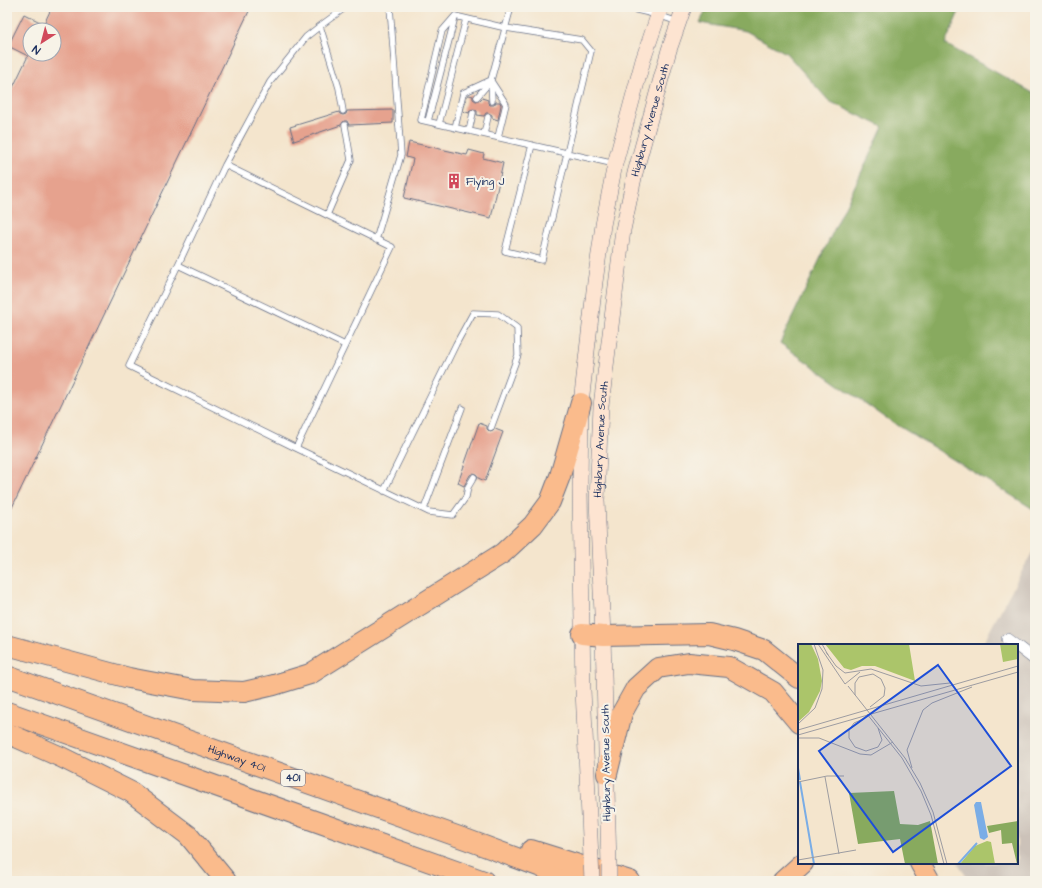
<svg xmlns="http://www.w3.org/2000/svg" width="1042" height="888" font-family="'Architects Daughter',sans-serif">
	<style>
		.industrial { fill: #ccc2b9 }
		.forest { fill: #88aa5e; stroke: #526c5e }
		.building { fill: #e6a28e; fill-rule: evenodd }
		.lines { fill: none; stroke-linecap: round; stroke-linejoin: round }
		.service-casing { stroke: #676f85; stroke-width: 7 }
		.minor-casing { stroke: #676f85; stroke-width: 12 }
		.secondary-casing { stroke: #676f85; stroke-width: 16 }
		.motorway-casing { stroke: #676f85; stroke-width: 22 }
		.service { stroke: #fff; stroke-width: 5.5 }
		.minor { stroke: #fff; stroke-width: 11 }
		.secondary { stroke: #fde4d1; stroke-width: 15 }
		.motorway { stroke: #fabb8c; stroke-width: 20 }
		.secondary-bridge-casing { stroke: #676f85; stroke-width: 16; stroke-linecap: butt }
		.secondary-bridge { stroke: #fde4d1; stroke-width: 15 }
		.labels { text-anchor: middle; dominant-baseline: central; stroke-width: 4; stroke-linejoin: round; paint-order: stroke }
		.shield { fill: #f7f3e8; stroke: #5d6a87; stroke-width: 1 }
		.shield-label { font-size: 10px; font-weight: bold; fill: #1b2f5e }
		.street-label { font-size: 11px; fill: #1b2f5e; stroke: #f7f3e8 }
		.poi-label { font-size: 11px; fill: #1b2f5e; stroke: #f7f3e8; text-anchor: start }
		.inset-river { fill: none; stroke: #7aade6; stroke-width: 2 }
		.inset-road { fill: none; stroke: #9d9ca1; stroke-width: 1 }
		.view { fill: #1d4ed8; fill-opacity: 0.15; stroke: #1d4ed8; stroke-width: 2 }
		.inset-edge { fill: none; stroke: #1b2f5e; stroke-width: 2 }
	</style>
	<rect width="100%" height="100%" fill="#f7f3e8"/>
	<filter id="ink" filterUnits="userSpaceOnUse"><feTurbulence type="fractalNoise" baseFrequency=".025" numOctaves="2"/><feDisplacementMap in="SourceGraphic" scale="8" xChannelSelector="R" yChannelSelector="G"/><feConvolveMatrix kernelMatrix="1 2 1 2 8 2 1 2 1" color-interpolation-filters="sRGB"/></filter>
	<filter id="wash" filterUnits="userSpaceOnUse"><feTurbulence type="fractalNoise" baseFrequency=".012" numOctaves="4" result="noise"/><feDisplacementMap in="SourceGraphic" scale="16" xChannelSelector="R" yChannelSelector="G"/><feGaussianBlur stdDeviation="0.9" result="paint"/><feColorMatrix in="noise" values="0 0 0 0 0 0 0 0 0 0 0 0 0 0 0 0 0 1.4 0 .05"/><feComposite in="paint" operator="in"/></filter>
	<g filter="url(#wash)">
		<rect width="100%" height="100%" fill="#f4e5cd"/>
		<!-- industrial -->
		<path class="industrial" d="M1035,547V881H969L958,863H1017V645H982Z"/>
		<!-- forest -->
		<path class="forest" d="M707,7H961L945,44L1035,94V510L886,418L780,343L883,127L829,101L786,53L746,31L700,23Z"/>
		<g id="blocks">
			<!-- building -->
			<path class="building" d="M52,7H251L7,518V100L28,56L8,46L24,14L44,24ZM30,30H54V54H30Z
				M469,95L473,96V99L476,101H479L482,98L488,100V103L490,105H494L496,102H500L501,105L498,120L492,118V115L489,113H486L484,116L477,115V111L474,109L470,110L469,113L463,111L467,96Z
				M393,110V123L349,125L347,121H344L341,125L294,141L290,127L339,112L340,114L343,115L346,114L347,111Z
				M409,142L467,155L469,150L484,154L483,158L503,163L491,218L404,198L413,159L406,157Z
				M479,423L487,426V429L490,432L493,431L495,429L503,432L485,481L478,478L477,475L474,473L470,475L464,486L458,483Z"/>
		</g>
	</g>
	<g filter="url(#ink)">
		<use href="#blocks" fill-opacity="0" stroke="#676f85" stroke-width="1"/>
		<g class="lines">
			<!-- service casing -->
			<g class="service-casing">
				<path id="service" d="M346,7L320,26L306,37L270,82L225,165L392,247L296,448L429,512L453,515L466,497L468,487L474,477
					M624,7L658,15L678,22
					M7,11L9,7
					M455,16L506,28L582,40L591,51L542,260L505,251L532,145
					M455,16L442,31L421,120L615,164
					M320,26L339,88L343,111
					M491,81L506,104L498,137
					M477,97L490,82
					M492,101L491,80L511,7
					M428,121L455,17
					M439,124L466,19
					M455,128L463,93L491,80
					M469,131L473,113
					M484,134L488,117
					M225,165L178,265L345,345
					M327,215L351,160L345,125
					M376,240L401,155L390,7
					M178,265L129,366L296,448
					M384,491L456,344L473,313L498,314L517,328L518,355L491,428
					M424,509L462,408"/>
			</g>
			<!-- minor casing -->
			<g class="minor-casing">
				<path id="minor" d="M1007,639L1015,645
					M1017,646L1035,660"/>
			</g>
			<!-- secondary casing -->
			<g class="secondary-casing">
				<g id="secondary">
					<path d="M591,858L583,690L580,489L581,403L595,282L603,225L615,164L643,60L661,7"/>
					<path id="s1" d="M609,866L603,636L597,500L601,406L623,230L635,173L669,50L684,7"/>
				</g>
			</g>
			<!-- motorway casing -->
			<g class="motorway-casing">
				<g id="motorway">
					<path d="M582,634L603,636L709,634L734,640L764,650L799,678"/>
					<path d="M7,645L129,678L193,690L244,692L274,685L310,674L503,553L533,525L550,502L560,476L581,403"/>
					<path id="s2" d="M7,676L468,840L579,881"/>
					<path d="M7,712L484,881"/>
					<path d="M7,733L61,757L131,792L188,835L226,881"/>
					<path d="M607,774L622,713L636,688L658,668L689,663L729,667L773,692L799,723"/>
					<path d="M531,850L630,881"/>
					<path d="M920,863L930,881"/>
					<path d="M783,881L803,863"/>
				</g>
			</g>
			<!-- service -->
			<use href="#service" class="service"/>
			<!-- minor -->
			<use href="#minor" class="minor"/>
			<!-- secondary -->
			<use href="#secondary" class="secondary"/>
			<!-- motorway -->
			<use href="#motorway" class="motorway"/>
			<!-- secondary-bridge casing -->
			<g class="secondary-bridge-casing">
				<path id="secondary-bridge" d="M591,858L592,881
					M609,866V881"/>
			</g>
			<!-- secondary-bridge -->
			<use href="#secondary-bridge" class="secondary-bridge"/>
		</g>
	</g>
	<!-- icons -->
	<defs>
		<g id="building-bare" transform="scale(1.2)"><path d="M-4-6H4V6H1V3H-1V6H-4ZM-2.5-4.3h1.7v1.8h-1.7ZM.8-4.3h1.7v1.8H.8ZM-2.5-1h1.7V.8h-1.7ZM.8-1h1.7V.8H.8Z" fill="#d1495b" stroke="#f7f3e8" stroke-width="2.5" paint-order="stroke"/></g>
	</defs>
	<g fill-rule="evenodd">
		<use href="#building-bare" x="454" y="181"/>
	</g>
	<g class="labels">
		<!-- shield labels -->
		<rect class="shield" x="281" y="770" width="24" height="16" rx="3"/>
		<g class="shield-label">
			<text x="293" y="778">401</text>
		</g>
		<!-- street labels -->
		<g class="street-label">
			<text stroke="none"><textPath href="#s1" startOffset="751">Highbury Avenue South</textPath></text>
			<text stroke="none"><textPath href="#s1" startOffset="427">Highbury Avenue South</textPath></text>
			<text stroke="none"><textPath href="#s2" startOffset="244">Highway 401</textPath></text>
			<text transform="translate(606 763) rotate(-91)">Highbury Avenue South</text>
		</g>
		<!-- poi labels -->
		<g class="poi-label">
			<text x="466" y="181">Flying J</text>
		</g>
	</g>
	<!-- overview -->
	<g transform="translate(798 644)">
		<rect width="220" height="220" fill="#f4e5cd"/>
		<path d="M0,0H13L20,15L24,37L22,47L11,68L0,78ZM27,0H111L117,37L77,22H64L53,26L46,24ZM202,0H220V15L205,18ZM189,197L193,198L197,220H162L177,202Z" fill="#abc56a"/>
		<path d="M96,147L102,180L120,181L132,177L140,220H107L102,195L60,200L51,149ZM220,177V220H219L214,199L204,200L203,186L191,189L189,182Z" fill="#88aa5e"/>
		<path d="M178,158H183L190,193L186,196L182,194L176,161Z" fill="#7aade6"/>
		<path class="inset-river" d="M0,124L2,136M2,138L16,220M160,220L179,199"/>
		<path class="inset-road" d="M20,0L47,40L62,28M24,0L30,11M28,8L38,22L47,29L73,25L123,42L152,39M50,42L107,114L122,139L135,168L149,220M57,51V39L61,33L75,30L83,35L87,44L86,52L72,63M69,70L104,114L123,147L133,171L146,220M65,75L56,79L51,86V94L57,103L68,107L80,103L84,96L80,84M0,80L17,64L24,45L25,26L16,0M0,86L220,22M0,91L220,28M0,94H21L62,110L73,111L95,98M114,124L109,106L125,66L134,59L174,43M27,133L41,210M0,138L29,132H46M0,216L58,206"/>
		<path class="view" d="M140,21L213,122L95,208L21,107Z"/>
		<rect width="220" height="220" class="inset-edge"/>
	</g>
	<!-- margin -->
	<rect width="1042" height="888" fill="none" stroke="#f7f3e8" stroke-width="24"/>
	<!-- north arrow -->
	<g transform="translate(42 42) rotate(216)"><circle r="19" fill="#f7f3e8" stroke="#9fa5b1"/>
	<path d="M0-3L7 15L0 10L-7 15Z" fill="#d1495b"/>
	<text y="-6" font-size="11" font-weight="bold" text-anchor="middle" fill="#1b2f5e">N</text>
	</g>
</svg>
